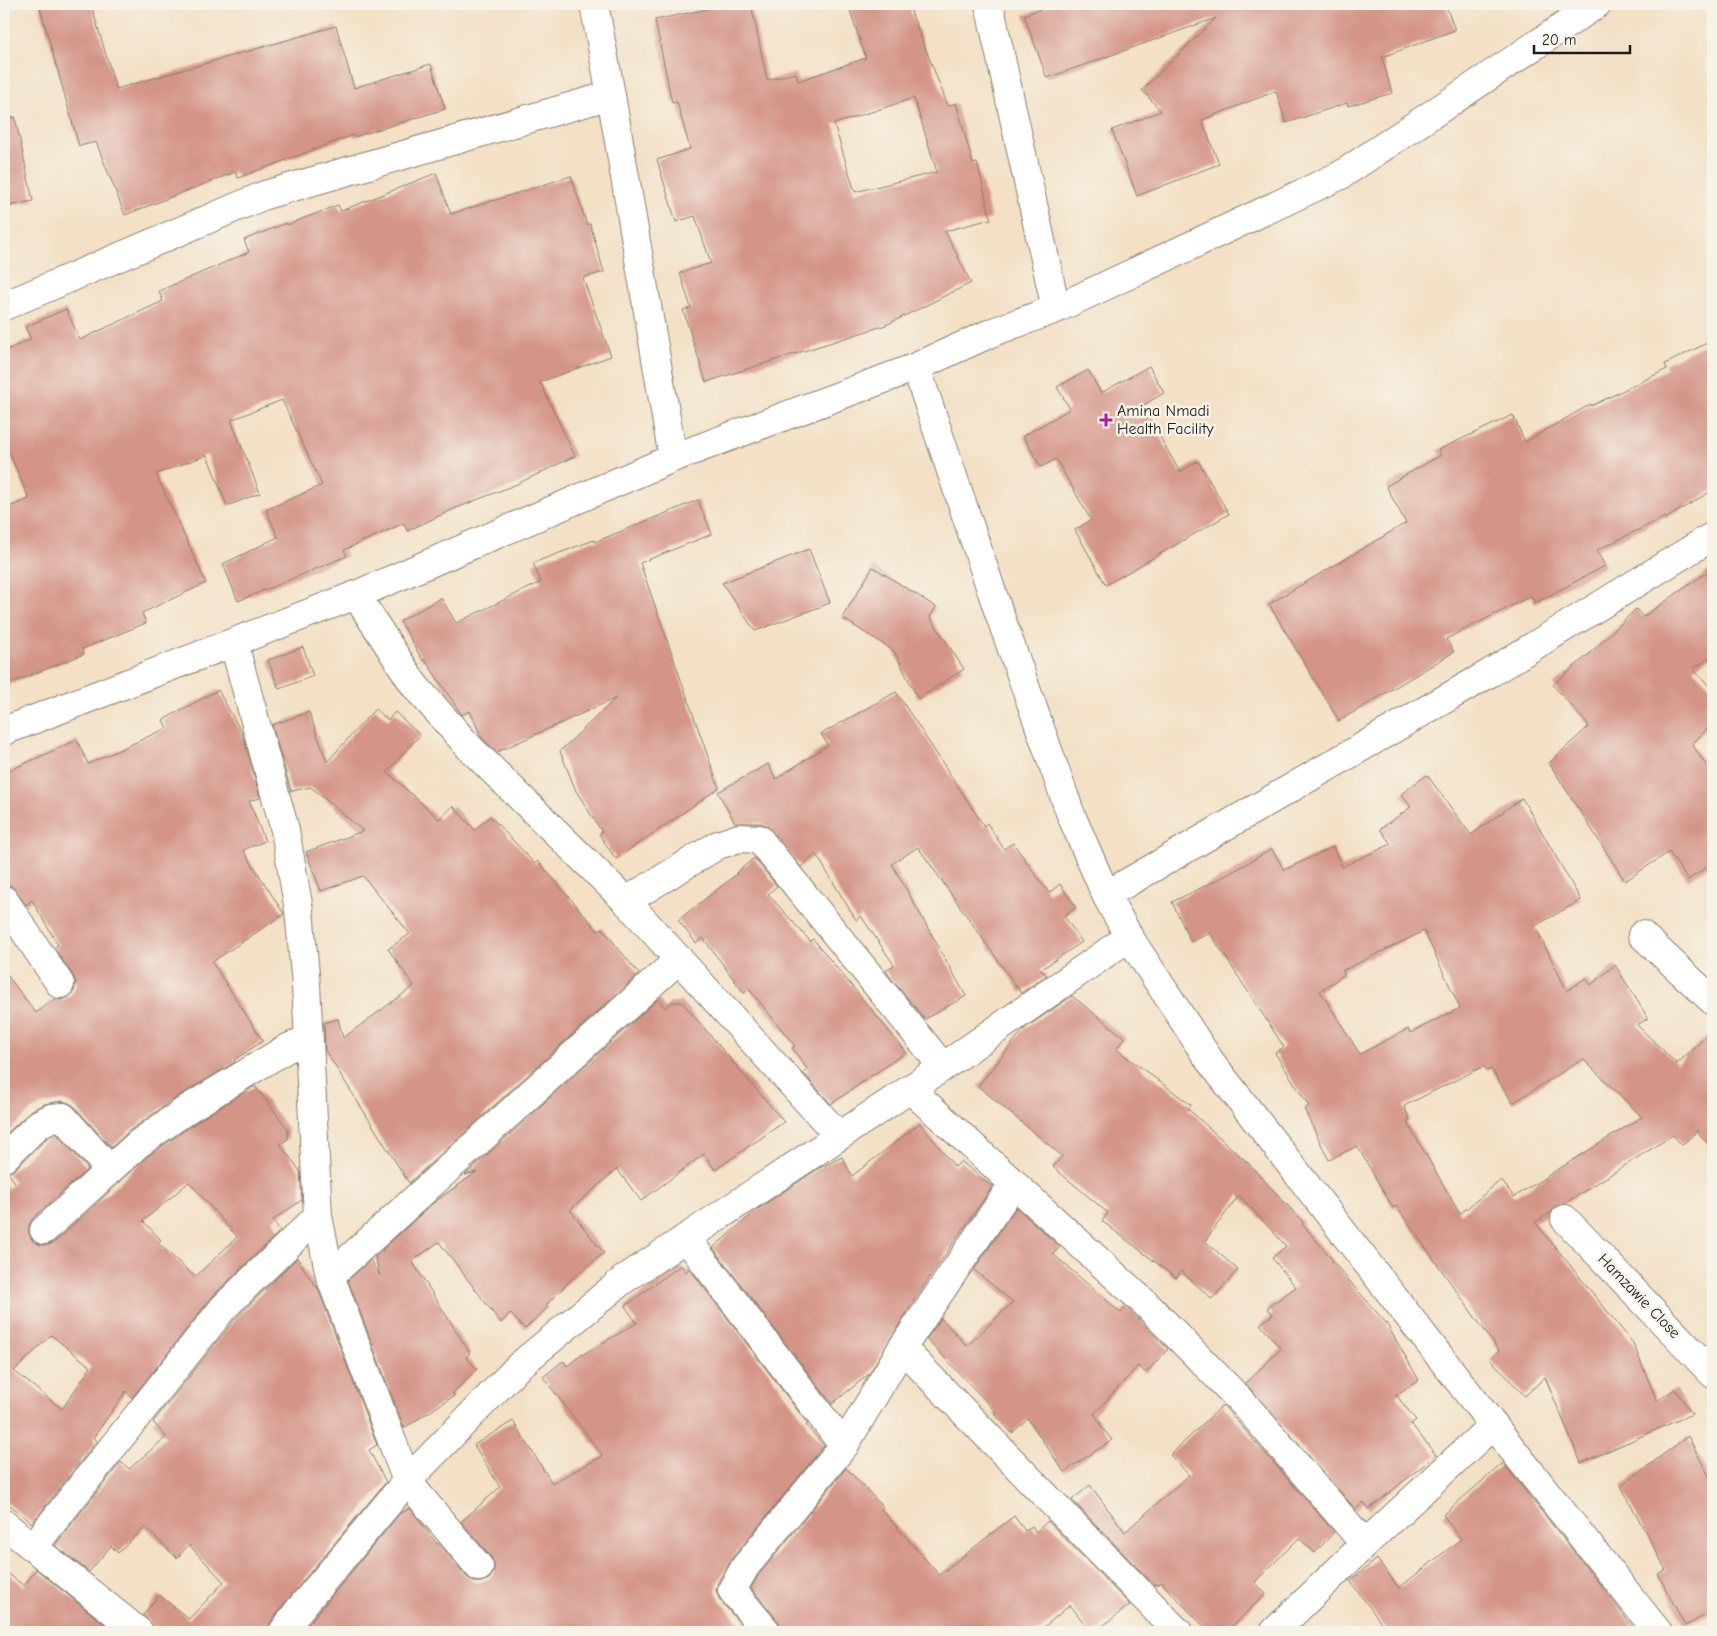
<svg xmlns="http://www.w3.org/2000/svg" width="1717" height="1636" font-family="'Comic Neue',sans-serif">
	<style>
		.building { fill: #d49488; fill-rule: evenodd }
		.lines { fill: none; stroke-linecap: round; stroke-linejoin: round }
		.street-casing { stroke: #887e70; stroke-width: 30 }
		.street { stroke: #fff; stroke-width: 28 }
		.poi-dot { fill: #b5179e; stroke: #f7f3e8; stroke-width: 2 }
		.labels { text-anchor: middle; dominant-baseline: central; stroke-width: 5; stroke-linejoin: round; paint-order: stroke }
		.poi-label { font-size: 16px; fill: #1c1c1c; stroke: #f7f3e8; text-anchor: start }
		.street-label { font-size: 16px; fill: #1c1c1c; stroke: #f7f3e8 }
	</style>
	<rect width="100%" height="100%" fill="#f7f3e8"/>
	<filter id="ink" filterUnits="userSpaceOnUse"><feTurbulence type="fractalNoise" baseFrequency=".02" numOctaves="2"/><feDisplacementMap in="SourceGraphic" scale="10" xChannelSelector="R" yChannelSelector="G"/><feConvolveMatrix kernelMatrix="1 2 1 2 8 2 1 2 1" color-interpolation-filters="sRGB"/></filter>
	<filter id="wash" filterUnits="userSpaceOnUse"><feTurbulence type="fractalNoise" baseFrequency=".0096" numOctaves="4" result="noise"/><feDisplacementMap in="SourceGraphic" scale="20" xChannelSelector="R" yChannelSelector="G"/><feGaussianBlur stdDeviation="1.12" result="paint"/><feColorMatrix in="noise" values="0 0 0 0 0 0 0 0 0 0 0 0 0 0 0 0 0 1.4 0 .05"/><feComposite in="paint" operator="in"/></filter>
	<g filter="url(#wash)">
		<rect width="100%" height="100%" fill="#f3e0c5"/>
		<g id="blocks">
			<!-- building -->
			<path class="building" d="M39,4H91L116,89L336,26L354,88L431,64L445,109L354,137L353,135L238,178L235,172L125,215L96,142L79,146Z
				M731,4H751L767,80L796,73L798,81L866,58L848,4H908L948,106L956,103L973,164L977,163L991,219L945,231L971,283L886,325L706,382L683,310L691,308L680,273L711,263L695,216L676,222L657,160L690,149L677,102L672,103L655,20ZM914,98L937,172L855,192L834,124Z
				M1055,4H1445L1455,30L1382,57L1392,93L1348,106L1347,103L1286,123L1276,91L1202,120L1219,164L1137,196L1112,130L1161,111L1142,90L1216,18L1047,78L1024,15Z
				M15,117L33,201L4,207V119Z
				M436,173L451,214L571,176L587,225L590,224L604,272L583,278L611,356L540,382L575,456L517,484L454,509L407,531L404,523L344,550L347,556L238,601L223,564L278,537L266,510L322,485L282,400L231,420L260,493L227,506L207,455L156,474L206,583L142,613L146,623L82,649L84,654L4,686V509L29,499L4,440V351L31,339L25,327L66,309L80,340L163,301L159,291L249,252L244,240L286,223L287,225L338,205L341,211Z
				M1713,340V490L1665,519V517L1597,550L1605,566L1535,603L1531,596L1446,639L1454,652L1339,721L1269,604L1406,523L1386,486L1441,455L1438,450L1513,415L1525,442L1591,404V406L1667,369L1665,364Z
				M1149,366L1164,393L1142,406L1180,472L1198,461L1229,514L1106,585L1075,530L1091,520L1056,459L1041,467L1023,436L1070,409L1057,387L1088,370L1101,393Z
				M698,500L712,534L640,563L719,788L616,859L599,834L602,832L576,791L560,751L616,698L497,752L482,738L470,711L462,715L425,660L423,661L400,621L441,598L456,623L541,582L533,563L594,540L595,542Z
				M809,549L830,603L755,631L722,583Z
				M873,567L936,607L930,617L964,669L918,699L894,651L842,618Z
				M1713,568V655L1693,669L1713,690V723L1692,744L1713,776V863L1688,880L1669,852L1625,881L1549,763L1589,726L1553,685L1589,654L1636,609L1643,617Z
				M303,647L313,676L279,689L268,660Z
				M218,690L243,735L260,798L249,801L265,841L243,850L284,914L212,962L263,1041L234,1060L235,1062L180,1095L129,1131L111,1148L75,1107L69,1103L62,1101L44,1104L32,1110L4,1136V971L36,1013L55,999L61,1000L69,997L74,991L76,983L73,975L54,948L58,945L32,900L26,905L17,891L11,886L4,884V773L77,740L88,764L167,728L163,720Z
				M896,692L984,826L987,823L1004,849L1013,843L1049,893L1060,884L1076,907L1064,916L1082,942L1040,970L1047,975L1021,993L918,847L892,864L966,996L925,1019L889,976L886,970L894,965L861,916L856,920L816,854L801,867L766,825L760,823H735L718,792L768,764L776,779L828,745L821,734Z
				M375,709L388,720L395,712L420,735L387,772L439,819L453,806L475,830L490,816L535,864L538,861L598,931L602,928L639,974L409,1183L325,1050L324,1023L338,1019L343,1038L414,986L388,949L410,934L363,876L321,891L306,852L363,831L311,787L291,791L272,725L309,712L327,762Z
				M1427,775L1471,835L1522,798L1581,900L1535,926L1567,991L1586,978L1591,985L1615,965L1648,1018L1637,1025L1677,1064L1713,1030V1150L1697,1131L1682,1145L1673,1135L1564,1204L1555,1207L1552,1212L1535,1222L1633,1343L1657,1401L1675,1389L1692,1414L1581,1463L1545,1377L1525,1396L1490,1359L1499,1351L1396,1206L1393,1208L1357,1146L1329,1160L1304,1109L1309,1106L1275,1053L1284,1047L1210,933L1191,942L1172,902L1227,875L1272,849L1284,870L1333,847L1342,867L1391,844L1380,829L1411,807L1401,794ZM1424,931L1460,1008L1410,1033L1408,1029L1360,1054L1320,991L1345,974L1342,971ZM1583,1059L1642,1117L1514,1197L1501,1180L1460,1214L1407,1122L1410,1120L1404,1106L1484,1066L1487,1071L1491,1069L1513,1103Z
				M754,858L777,886L768,894L810,941L813,939L906,1052L831,1104L803,1073L808,1070L792,1048L795,1046L749,989L744,993L703,938L696,943L678,920L737,874L736,873Z
				M1072,996L1125,1038L1116,1049L1191,1105L1188,1109L1249,1164L1303,1222L1302,1224L1333,1260L1332,1261L1386,1323L1419,1380L1396,1395L1416,1420L1411,1424L1436,1455L1369,1509L1363,1502L1356,1510L1245,1383L1281,1349L1260,1324L1273,1315L1267,1308L1296,1287L1272,1258L1286,1246L1239,1195L1205,1241L1238,1270L1212,1299L1181,1271L1176,1278L1102,1221L1108,1213L1053,1167L1062,1156L978,1086L1025,1028Z
				M658,999L665,1008L672,1002H682L784,1122L715,1170L704,1154L641,1201L617,1169L570,1210L604,1253L575,1276L546,1305L548,1307L525,1329L510,1313L501,1323L439,1242L412,1261L470,1353L466,1357L477,1369L453,1393L454,1396L404,1428L348,1280L370,1260L380,1276L375,1256L383,1251L382,1250L433,1203L477,1172L465,1175Z
				M255,1086L288,1129V1139L280,1144L300,1171L302,1200L273,1220L280,1231L212,1297L132,1398L126,1391L93,1438L97,1441L32,1523L4,1500V1193L15,1182L8,1173L15,1169L48,1137L56,1133L88,1169L33,1218L29,1225V1233L32,1240L40,1245H48L55,1242L148,1156L198,1121ZM189,1182L237,1237L195,1277L158,1243L161,1240L143,1221ZM51,1335L91,1367L62,1409L14,1371Z
				M920,1123L955,1167L961,1161L992,1187L918,1294L869,1374L832,1404L713,1248L759,1208L819,1168L842,1157L852,1176Z
				M1016,1207L1060,1247L1053,1254L1121,1313L1126,1307L1168,1349L1146,1373L1138,1366L1094,1414L1101,1424L1100,1425L1112,1440L1064,1472L1028,1419L1012,1433L994,1413L996,1412L927,1339L941,1318L967,1346L1013,1302L974,1270Z
				M297,1258L316,1287L317,1286L377,1445L369,1450L386,1482L286,1601L270,1623L268,1632H154L153,1626L143,1615L159,1595L189,1619L224,1582L189,1545L177,1558L145,1527L118,1553L111,1546L89,1572L55,1545L121,1462L129,1469L166,1437L153,1422L236,1318Z
				M681,1265L686,1272L689,1268L808,1424L806,1425L824,1446L733,1557L718,1582L716,1591L720,1600L747,1632H302L401,1512L402,1513L410,1508L437,1544L438,1543L467,1577L474,1582H481L489,1579L494,1572V1564L491,1557L461,1522L500,1487L474,1445L513,1421L552,1483L603,1456L543,1377L563,1361L567,1366L580,1356L637,1323L625,1306Z
				M1223,1405L1334,1532L1315,1553L1299,1538L1255,1582L1266,1594L1226,1632H1209L1161,1582L1158,1585L1157,1584L1154,1585L1072,1500L1090,1485L1125,1532L1189,1475L1170,1455Z
				M1688,1436L1713,1484V1611L1685,1626L1658,1574L1666,1570L1621,1486Z
				M1503,1463L1610,1597L1636,1632H1388L1350,1581L1377,1559L1399,1588L1461,1539L1443,1515Z
				M846,1468L883,1507L881,1509L939,1575L1014,1516L1025,1531L1032,1526L1036,1532L1048,1521L1130,1605L1095,1632H1091L1070,1605L1038,1632H782L779,1622L751,1588L758,1576Z
				M36,1569L114,1632H4V1570L24,1586Z"/>
		</g>
	</g>
	<g filter="url(#ink)">
		<use href="#blocks" fill-opacity="0" stroke="#887e70" stroke-width="1"/>
		<g class="lines">
			<!-- street casing -->
			<g class="street-casing">
				<path id="street" d="M594,4L611,95L673,458
					M989,4L1056,309
					M1597,4L1341,175L1056,309L993,332L916,367L998,610L1071,815L1106,895L1129,937L1210,1061L1493,1425L1658,1632
					M4,306L265,195L611,95
					M356,595L415,686L470,748L626,901L839,1136
					M234,644L285,830L299,910L306,985L318,1216L330,1276L407,1481L479,1567
					M4,731L356,595L673,458L916,367
					M1106,895L1490,673L1713,536
					M4,900L60,984
					M626,901L718,845L739,838L759,839L943,1067
					M1642,935L1713,1001
					M910,1089L1147,1305L1245,1405L1365,1544
					M4,1158L39,1124L51,1118L63,1117L110,1170
					M1565,1219L1713,1374
					M44,1230L138,1144L189,1108L286,1049L308,1039
					M686,1238L844,1446
					M330,1276L679,959
					M902,1348L1178,1632
					M4,1524L139,1632
					M33,1547L224,1307L318,1216
					M283,1632L298,1611L407,1481L520,1365L623,1280L943,1067L1129,937
					M767,1632L732,1590L745,1567L844,1446L902,1348L1014,1183
					M1274,1632L1365,1544L1493,1425"/>
			</g>
			<!-- street -->
			<use href="#street" class="street"/>
		</g>
	</g>
	<!-- markers -->
	<path class="poi-dot" d="M1103.5 412.5h5v5h5v5h-5v5h-5v-5h-5v-5h5z"/>
	<g class="labels">
		<!-- poi labels -->
		<g class="poi-label">
			<text x="1117" y="411">Amina Nmadi<tspan x="1117" dy="18">Health Facility</tspan></text>
		</g>
		<!-- street labels -->
		<g class="street-label">
			<text transform="translate(1639 1296) rotate(46)">Hamzawie Close</text>
		</g>
	</g>
	<!-- margin -->
	<rect width="1717" height="1636" fill="none" stroke="#f7f3e8" stroke-width="20"/>
	<!-- scale -->
	<path d="M1534 45v8h96v-8" fill="none" stroke="#1c1c1c" stroke-width="2.5"/>
	<text x="1542" y="45" font-size="15" fill="#1c1c1c" stroke="#f7f3e8" stroke-width="4" paint-order="stroke">20 m</text>
</svg>
